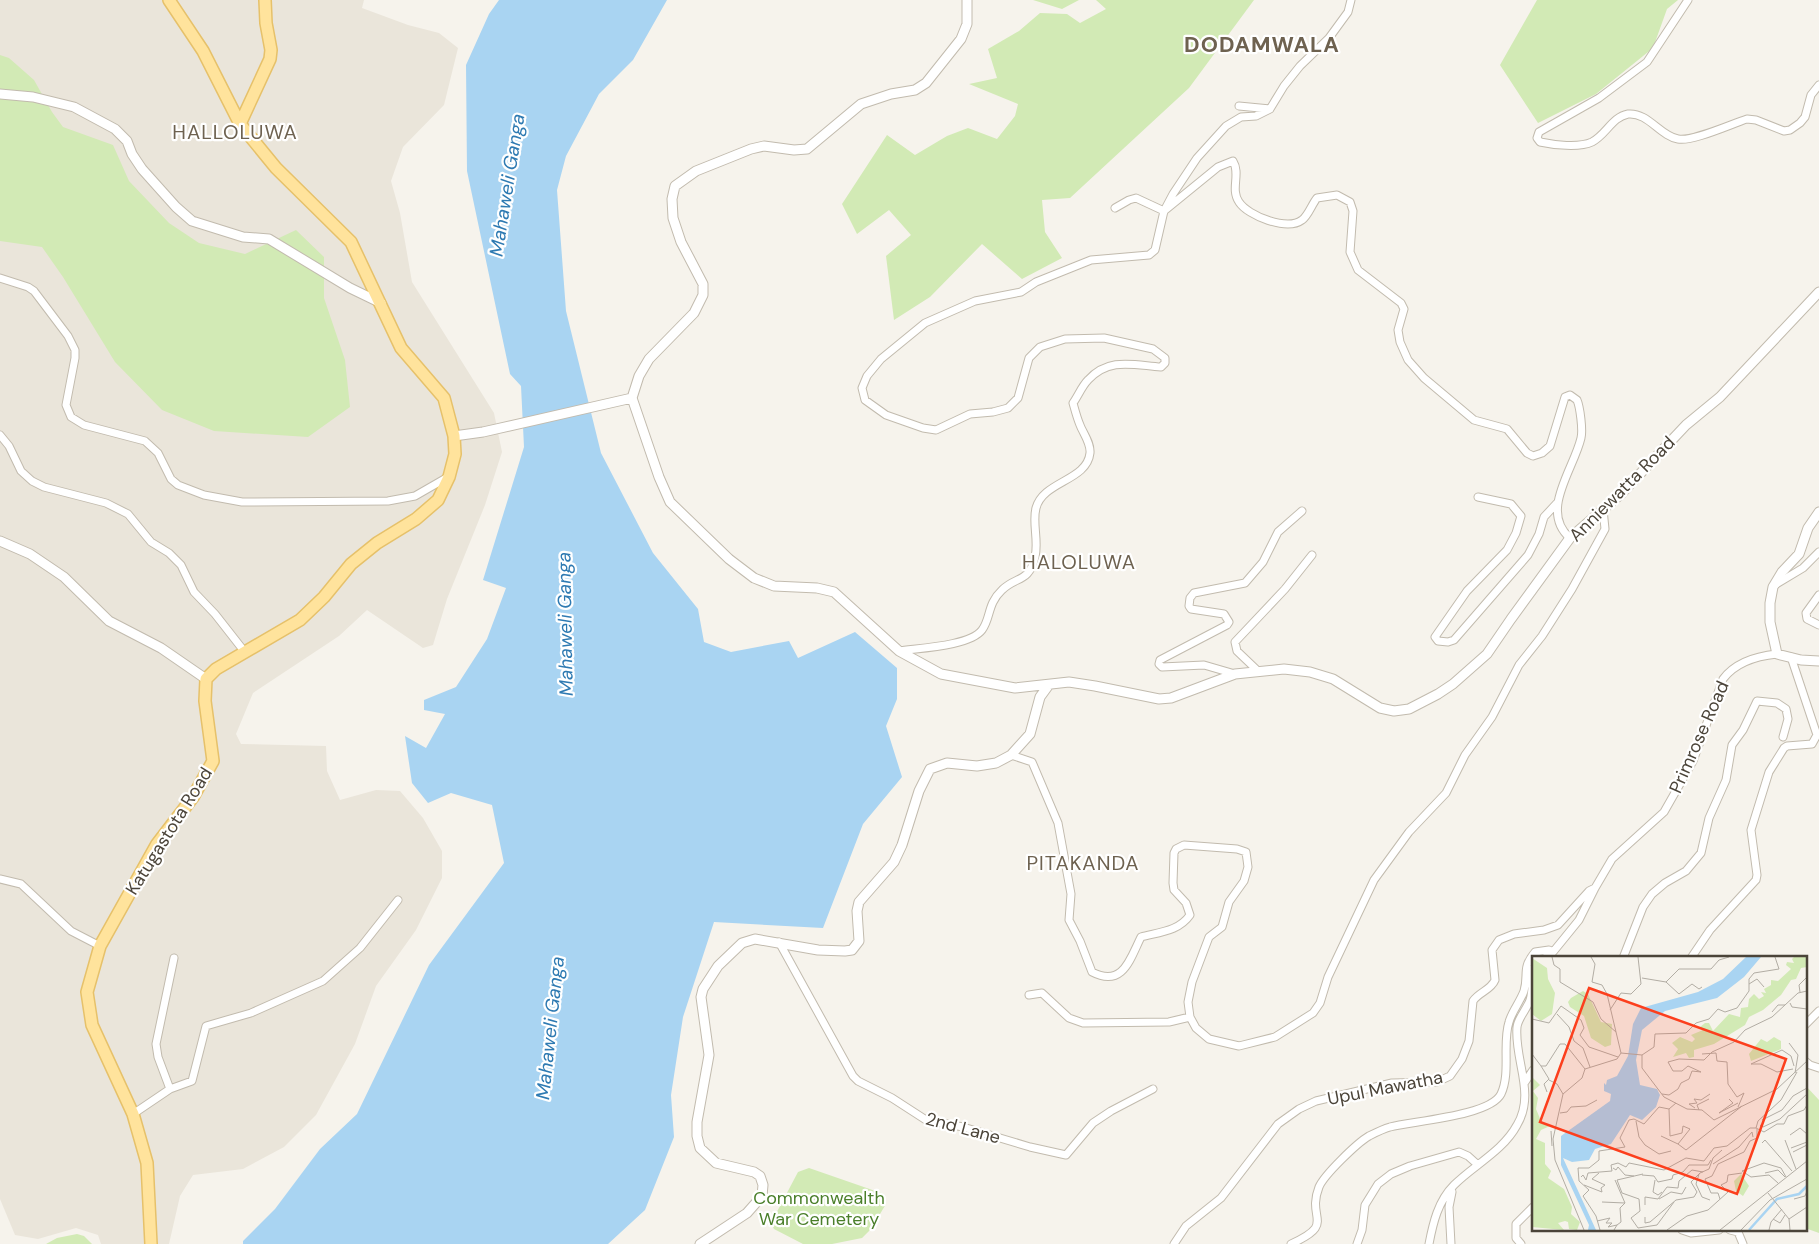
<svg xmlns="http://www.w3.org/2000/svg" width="1819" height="1244" font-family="'DM Sans',sans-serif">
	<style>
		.residential { fill: #eae5da }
		.green { fill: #d2eab5 }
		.water { fill: #a9d4f2 }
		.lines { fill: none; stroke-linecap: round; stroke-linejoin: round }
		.minor-casing { stroke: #c2bbae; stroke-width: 9 }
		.tertiary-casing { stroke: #c2bbae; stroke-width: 11 }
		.primary-casing { stroke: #e6c16a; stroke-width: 14 }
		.minor { stroke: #fff; stroke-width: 7 }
		.tertiary { stroke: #fff; stroke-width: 9 }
		.primary { stroke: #ffe39c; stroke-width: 11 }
		.labels { text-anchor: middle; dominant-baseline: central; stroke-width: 4.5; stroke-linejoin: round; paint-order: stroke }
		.street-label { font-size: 18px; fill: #4b4439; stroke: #fff }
		.park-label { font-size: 18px; fill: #4a7f2a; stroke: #fff }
		.water-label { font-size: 19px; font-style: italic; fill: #2e7ab2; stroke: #fff }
		.quarter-label { font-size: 20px; letter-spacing: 1px; fill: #6e6250; stroke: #fff }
		.district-label { font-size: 22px; font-weight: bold; letter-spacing: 1px; fill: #6e6250; stroke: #fff }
		.inset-river { fill: none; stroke: #a9d4f2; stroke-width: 2.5 }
		.inset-road { fill: none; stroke: #b2ada4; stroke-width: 1 }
		.view { fill: #fc3f1d; fill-opacity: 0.15; stroke: #fc3f1d; stroke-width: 2.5 }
		.inset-edge { fill: none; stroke: #4b4439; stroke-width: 2.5 }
	</style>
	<rect width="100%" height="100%" fill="#f6f3ec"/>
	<!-- residential -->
	<path class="residential" d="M0,0H364L362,8L408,25L439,33L458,48L444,105L403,147L391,181L400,213L412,282L494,413L502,452L485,505L447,599L433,645L423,648L367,610L339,636L253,693L236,734L241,744L326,746L327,771L340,800L376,790L400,791L423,818L442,851V878L416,930L376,986L355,1044L316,1115L284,1147L243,1169L193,1175L180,1196L169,1244H101L98,1235L76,1228L38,1239L15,1235L0,1199Z"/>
	<!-- green -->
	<path class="green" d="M1033,0H1079L1062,9Z
		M1096,0H1254L1189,88L1070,198L1042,200L1045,232L1062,258L1022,279L982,244L930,297L894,320L886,256L911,235L889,210L857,234L842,204L887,135L915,155L947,136L968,128L997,139L1015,116L1018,104L969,84L997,78L988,49L1019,31L1040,13L1067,14L1080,23L1106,9Z
		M1537,0H1678L1667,9L1653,48L1596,94L1538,123L1500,65Z
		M0,55L9,58L34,80L52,112L63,127L113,145L129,181L169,223L199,243L245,254L296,230L324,257V298L345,360L350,407L308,437L214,431L162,410L115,362L63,277L42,247L0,241Z
		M1805,1085L1819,1100V1233L1805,1228Z
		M809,1168L884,1194L886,1204L871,1229L862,1238L832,1244H803L774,1229L771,1223L798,1172Z
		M77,1234L84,1236L92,1244H46L57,1238Z"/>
	<!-- water -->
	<path class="water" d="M499,0H667L633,60L599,94L566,156L557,190L566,311L601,453L653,553L698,609L704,642L731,652L789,641L798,658L855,632L897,668V699L886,726L902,777L863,824L823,928L714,922L683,1017L671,1095L674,1137L645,1210L608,1244H243V1241L275,1209L320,1149L357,1114L429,965L504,863L492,805L451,793L428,803L412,783L405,736L426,748L445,714L424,710V700L456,687L487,639L506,588L483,580L524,447L521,386L510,374L467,171L466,65L489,14Z"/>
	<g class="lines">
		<!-- minor casing -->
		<g class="minor-casing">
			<path id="minor" d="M1688,0L1647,62L1599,98L1539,132L1537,138L1540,142C1554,145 1579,148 1592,142C1606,135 1612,117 1628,114C1648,112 1660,136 1678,139C1692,142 1731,124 1747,119L1756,120L1784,131L1790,130L1800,123L1805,117L1811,95L1819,85
				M1239,106L1270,109
				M1115,208L1129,200L1136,198L1164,211L1218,167L1233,161C1241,174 1230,189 1239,202C1248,216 1287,231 1302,220C1308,216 1312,204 1317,198L1337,195L1350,202L1353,211L1350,252L1358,270L1401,303L1404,309L1398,330L1400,342L1408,360L1424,378L1474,420L1507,429L1527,453L1533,456L1542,453L1550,446L1565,397L1570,395L1577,400C1580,407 1583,430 1581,438C1574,469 1539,511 1570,538
				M0,278L28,287L34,291L68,336L75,350V358L66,405L71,417L84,425L145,441L158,453L171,479L178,485L204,495L242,502L388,501L415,496L448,477
				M0,435L9,446L21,471L32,481L44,487L106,503L128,514L151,542L169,553L181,565L194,592L215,614L244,651
				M1478,497L1511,504L1521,516L1516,533L1507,550L1467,591L1435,637L1438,641L1448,642L1454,640L1528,555L1539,534L1544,517L1557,503
				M1773,586L1803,568L1819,552
				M1819,595L1806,613L1807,619L1819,625
				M899,651C919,648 970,646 982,630C991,618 987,604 1002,590C1016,576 1029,583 1035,557C1039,541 1032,523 1036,508C1043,481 1087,481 1090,453C1091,443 1083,433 1080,425C1077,418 1075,410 1073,403C1078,396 1082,386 1088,380C1109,357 1133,365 1161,367L1165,363V358L1153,349L1104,338L1065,339L1040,347L1029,358L1018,398L1008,408L993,412L970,414L936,430L923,428L886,415L865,400L862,388L867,376L881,359L925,323L975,301L1021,292L1036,282L1091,260L1149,255L1155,250L1164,211L1173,194L1197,158L1226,126L1241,117L1256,116L1270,109L1284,86L1300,66L1329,38L1348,12L1351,0
				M1259,672L1237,651L1235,642L1285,589L1312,555
				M1235,674L1204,665L1162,667L1159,664L1160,660L1227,625L1229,622L1224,614L1191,609L1189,606L1190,598L1194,593L1245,583L1263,562L1278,532L1302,511
				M1011,755L1032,762L1058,823L1071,894L1069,920L1080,941L1092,972C1123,988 1130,959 1141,937C1160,932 1179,931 1190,915L1186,903L1174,890L1173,883L1174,853L1176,849L1184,845L1237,849L1246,852L1248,867L1244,881L1229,902L1222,927L1209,937L1192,982L1188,1002L1190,1017L1196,1028L1209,1039L1239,1046L1275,1037L1313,1013L1320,1003L1328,977L1374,880L1409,832L1446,793L1465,755L1492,717L1519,665L1542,636L1572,589L1605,529L1603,509
				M0,879L21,884L71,931L100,946
				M779,942L853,1076L858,1081L892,1098L926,1120L963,1127L1030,1147L1066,1155L1093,1123L1111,1111L1153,1089
				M1545,958L1553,952L1579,920L1595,888L1612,859L1664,812L1693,761L1723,679C1735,663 1757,656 1777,654
				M1623,958L1643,907L1652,894L1665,883L1686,871L1701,853L1709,818L1726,780L1732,745L1743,730L1757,701L1777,703L1786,709L1788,719L1783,737
				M1691,958L1710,930L1756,880L1757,875L1751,830L1769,772L1784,748L1787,746L1812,744L1817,735L1791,657
				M1029,995L1042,993L1069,1018L1083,1023L1169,1022L1190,1017
				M1805,1025L1819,1011
				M1805,1061L1810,1065L1819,1068
				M1525,1082L1533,1070
				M170,1089L158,1057L156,1044L174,958
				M133,1114L170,1089L192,1081L206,1026L251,1013L323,981L360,948L398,900
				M1682,1230L1691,1233L1719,1230
				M1730,1230L1738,1232L1743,1244
				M1174,1244L1186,1226L1221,1198L1278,1124L1299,1109L1316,1101L1392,1083L1437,1082L1450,1076L1462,1059L1469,1041L1473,1001C1479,992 1491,990 1495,980L1492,950L1499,940L1514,934L1544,930L1558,925L1589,891L1595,888
				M1291,1244C1337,1223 1306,1220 1319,1187C1324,1175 1357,1143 1369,1136C1375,1133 1383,1129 1390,1127C1413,1121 1490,1116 1501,1094C1511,1073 1502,1043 1509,1022C1512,1011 1520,1002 1524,991C1529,974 1521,969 1535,952L1549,950L1553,952
				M1357,1244L1362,1230L1365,1205L1378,1184L1391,1174L1410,1166L1459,1152L1468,1156L1478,1165
				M1429,1244C1433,1223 1438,1201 1454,1185C1474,1165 1503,1151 1517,1125C1536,1093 1514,1060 1517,1027C1518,1018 1527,1009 1530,1000C1533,991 1532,979 1533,969
				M1451,1244L1449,1207L1452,1192
				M1521,1244L1516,1238V1224L1533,1207"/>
		</g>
		<!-- tertiary casing -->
		<g class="tertiary-casing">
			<path id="tertiary" d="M967,0V24L961,39L926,83L915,90L891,94L861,104L807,149L794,150L764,146L751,149L696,171L675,186L672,199L673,218L681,242L703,284V295L694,313L649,359L639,376L632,398L659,477L670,502L729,559L754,578L774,586L817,588L834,592L899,651L941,674L1015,688L1069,682L1095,686L1159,699L1171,698L1235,674L1284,669L1310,672L1333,679L1380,708L1394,711L1409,709L1438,694L1453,684L1487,654L1511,619L1570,538L1622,493L1686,425L1720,397L1819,292
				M0,94L33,97L74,107L115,129L127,141L132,154L142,169L176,207L192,221L243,237L269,239L350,288L381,303
				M454,436L483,432L632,398
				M1819,512L1808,528L1799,554L1782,572L1773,587L1770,603V622L1777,654L1801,660L1819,661
				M0,541L30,554L64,577L109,621L161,648L206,679
				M700,1244L747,1213L762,1196L763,1185L760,1176L754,1172L716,1163L700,1148L697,1136V1122L709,1055L701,997L703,989L718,966L742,943L755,939L818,950L845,951L852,950L859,941L857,911L859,902L894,862L902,845L919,791L930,769L947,763L977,766L996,763L1011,755L1030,734L1040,697L1048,686"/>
		</g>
		<!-- primary casing -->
		<g class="primary-casing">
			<path id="primary" d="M240,124L270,59L271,50L266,23L265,0
				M151,1244L147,1163L133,1114L92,1025L87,992L100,946L157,844L193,797L213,761L205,701L206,679L216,669L300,620L324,597L351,564L377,543L416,519L438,500L449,477L455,454L454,436L444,398L401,348L351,242L276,168L240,124L203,51L169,0"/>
		</g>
		<!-- minor -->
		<use href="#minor" class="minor"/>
		<!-- tertiary -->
		<use href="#tertiary" class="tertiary"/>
		<!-- primary -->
		<use href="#primary" class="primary"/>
	</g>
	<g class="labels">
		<!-- street labels -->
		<g class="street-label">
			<text transform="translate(1622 489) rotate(-45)">Anniewatta Road</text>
			<text transform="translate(1699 737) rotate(-66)">Primrose Road</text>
			<text transform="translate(169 831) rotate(-58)">Katugastota Road</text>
			<text transform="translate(1385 1088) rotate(-11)">Upul Mawatha</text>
			<text transform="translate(963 1128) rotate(15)">2nd Lane</text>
		</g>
		<!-- park labels -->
		<g class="park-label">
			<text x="819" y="1198">Commonwealth<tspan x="819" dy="21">War Cemetery</tspan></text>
		</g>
		<!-- water labels -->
		<g class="water-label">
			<text transform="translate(507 185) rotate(-81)">Mahaweli Ganga</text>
			<text transform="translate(565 624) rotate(-91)">Mahaweli Ganga</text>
			<text transform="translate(550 1028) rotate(-84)">Mahaweli Ganga</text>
		</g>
		<!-- quarter labels -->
		<g class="quarter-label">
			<text x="235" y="132">HALLOLUWA</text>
			<text x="1079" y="562">HALOLUWA</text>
			<text x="1083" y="863">PITAKANDA</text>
		</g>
		<!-- district labels -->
		<g class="district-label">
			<text x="1262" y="44">DODAMWALA</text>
		</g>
	</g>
	<!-- overview -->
	<g transform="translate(1532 956)">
		<rect width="275" height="275" fill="#f6f3ec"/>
		<path d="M262,1H275V11L269,12L264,23L259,24L249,39L231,54L217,61L213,69L182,88L162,94V101L157,102L154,97L141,101L146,93L140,87L148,81L160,86L163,83L159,79L171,74L168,71L173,67H177L181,75L197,58L208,61L209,52L216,51L217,43L222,38L227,43L232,40L229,36L234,37L232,33L239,29V24L246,25L259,13L254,9L255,6L262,7L260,3ZM0,2L15,12L16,23L23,37L20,58L9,65L0,58ZM51,35L56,38L69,66L80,68L79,89L73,91L59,82L52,60L38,51L36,46L39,42ZM242,81L249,85V93L219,105L217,98L229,83L235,86ZM0,121L8,129L1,135L6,142L4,153L9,165L18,170L9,174L4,183L13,187V208L19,215L16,222L32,233L40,251L39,258L48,266L45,274L37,273L36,266L33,265L26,267L32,274L0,271ZM209,218L217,230L211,240L204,235L202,225Z" fill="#d2eab5"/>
		<path d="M214,1H229L212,21L185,42L133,55L110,74L104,104L108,129L125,133L128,139L124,151L110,164L98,159L79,188L63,193L57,204L40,206L31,202L64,274H56L57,269L29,209V180L78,145L79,138L72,135V127L74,129L75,124L85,120L96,100L101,68L109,52L166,36L191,23Z" fill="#a9d4f2"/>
		<path class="inset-river" d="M217,274L245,243L267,238L275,230"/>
		<path class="inset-road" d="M20,1L22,9L28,13V26L61,46L69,63L84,76M243,1L247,13L222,17L217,23V35L205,52L193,56L186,53L177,63L164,67L154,77L123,78L122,91L110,99V112L132,141L155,153L170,154L182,164L245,133L275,105M110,22L134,26M134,26L147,13H179L187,4L197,1M134,26L147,38L160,28L167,33L170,31M217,28L225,23L232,31M268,36L267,29L275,21M258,47L260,51L275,53M78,54L89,37L99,38L109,28L106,1M240,56L246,49H253M25,58L37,71L42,85L51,92L58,111M0,63L17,67L29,50L49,64L52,72L48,79L57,91L86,101M257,87L266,99L263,117M89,97L110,99M0,98L9,110H14L28,88H33L53,113M170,98L184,97L185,105L195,106L196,128L205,141L212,137L206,151M219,108L250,94L259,100L262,110M219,108H229L245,116L261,113M9,110L17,123L12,128L15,136M265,116L249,144L226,165L224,172L232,176L245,168H252L256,160L272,154L275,149M17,124L25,128L31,138M130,138L137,139L146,133L149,127L157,123L160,115L169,116L156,110L150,115H141L136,106L147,103L172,104L180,96L202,86L213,74L240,61L266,37L275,35M197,143L201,147L187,157L206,147M163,152L157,148L165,147L162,143L169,144L178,138M137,153L138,180L150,177L151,170L158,173L146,188L154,194L210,150M167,154L165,149L177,143M28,157L35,156L39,151L54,150L65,144M230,164L250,154L261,140L275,132M104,165L107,181L113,189L127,198L139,195M228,169L231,171L248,163L275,138M19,175L20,190M258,179L268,172L275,178M129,180L146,188M253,184L264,213M230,187L233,184L260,215M195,190L218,172H224M259,192L275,186M261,196L275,189M181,208L207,191L220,176L221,181M81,212L84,214L86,211L93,219L102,220M233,217L246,214L253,221M111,218L85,224L90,237L107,243L108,255L99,262L106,272L125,269L142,246M167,218L164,228L170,241L178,244M110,219L122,220L126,226L140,223L141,219L151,216L157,209H176L179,204M49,221L51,219L54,224L56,217L80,215L79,209L86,207L94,211L97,207L132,214L154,202L172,205L182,192L195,190M123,224L121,236L126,239L130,236M246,227L237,219L219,221L210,215L232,207L249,212L254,221M52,229L70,236L69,232L73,229L60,223L67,217M236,237L257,263L258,274M127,243L139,236L150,238L154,231M188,243L186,237H179L173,223L180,220L186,208L212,196L218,185L225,182V173M262,243L273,240L275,235M70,246L93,247L83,224M113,249V241L126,243L135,231L146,232L147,225L160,214L171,216M113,261V267L118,266L144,244L162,241L165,236L159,226L168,217L177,213L181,202L190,194M241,263L248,267L253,259M257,263L275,251M65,265L78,262L74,267H80L76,271L85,269L82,274M85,269L89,266L88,252L93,247M52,274L23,204L21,183L31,138L50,122L53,113L85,103L89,97L75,38L70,29L60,26L63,8L59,1M68,274L64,260L51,240L57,234L47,225L46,212H57L67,204V195L93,191L88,182L97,164L102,163L112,168L127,151L137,153L144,147M135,274L155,260L176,254L196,236L189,229L195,226L196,219L210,217M188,274L275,205M209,274L238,244L275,223M237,274L239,266L250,253"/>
		<path class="view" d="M57,32L254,103L205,238L8,166Z"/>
		<rect width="275" height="275" class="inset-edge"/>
	</g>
</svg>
